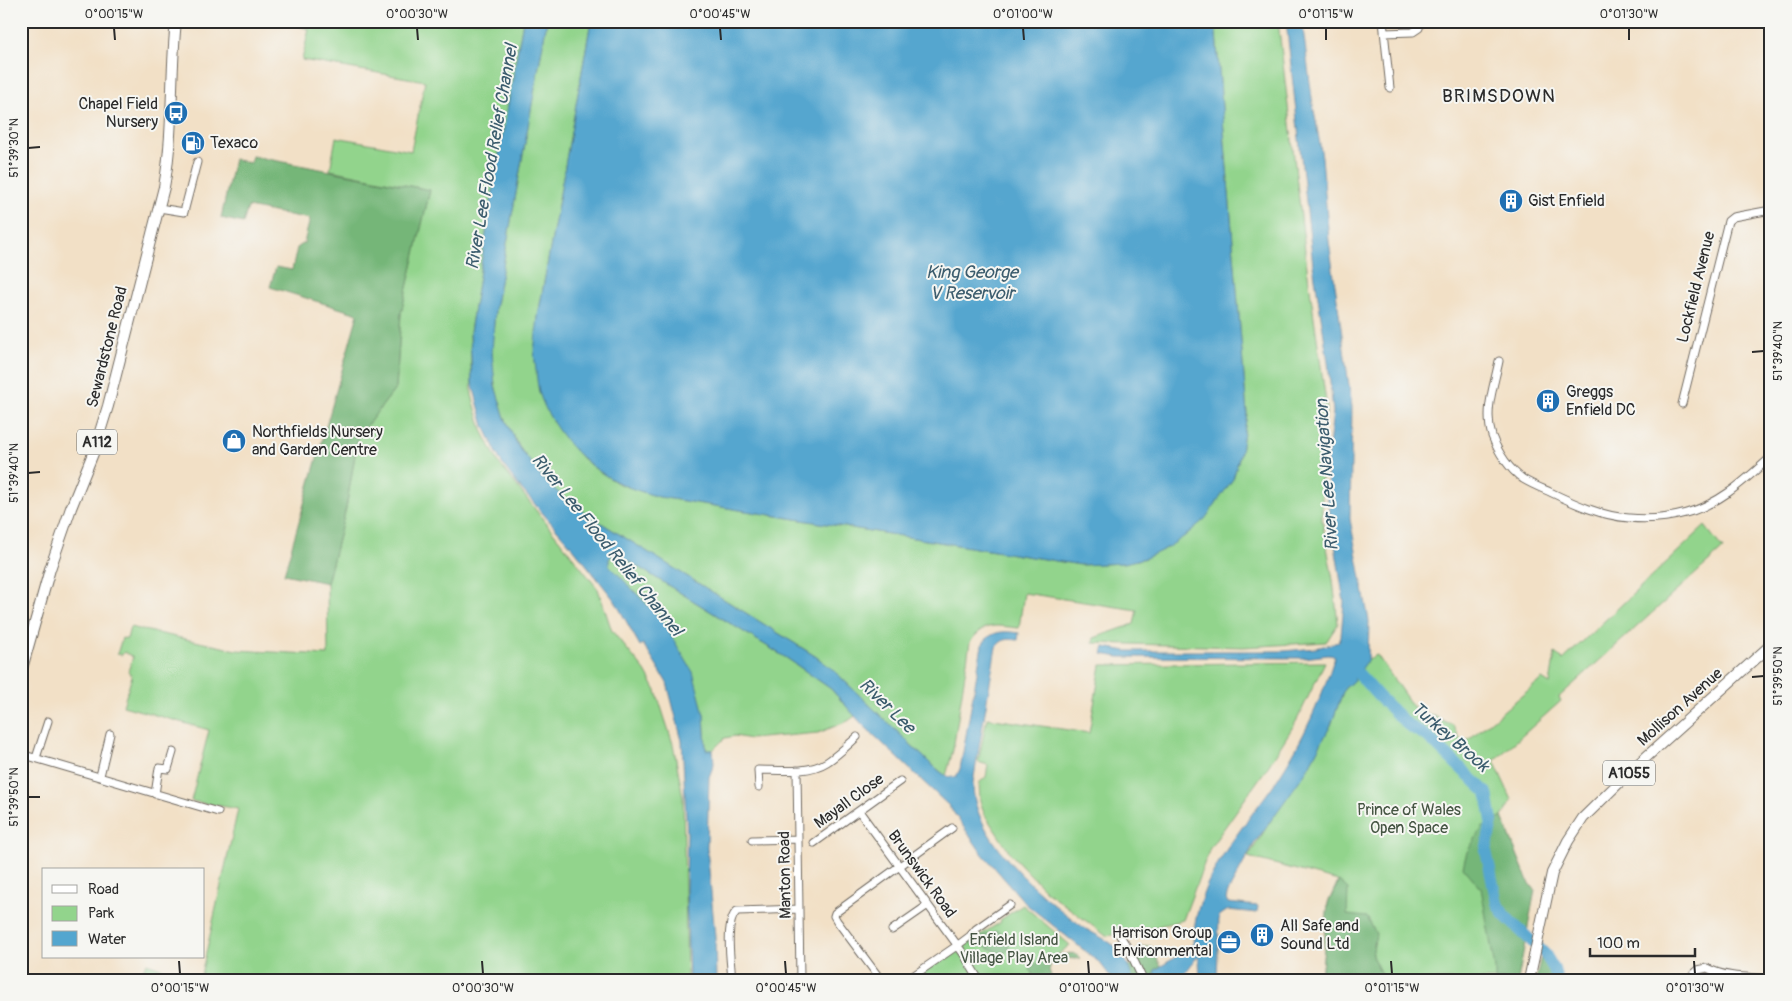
<svg xmlns="http://www.w3.org/2000/svg" width="1792" height="1001" font-family="Pangolin,sans-serif">
	<style>
		.green { fill: #92d48c; stroke: #5e805c }
		.forest { fill: #75b678; stroke: #507052 }
		.water { fill: #54a6cf; stroke: #40687d }
		.lines { fill: none; stroke-linecap: round; stroke-linejoin: round }
		.river { stroke: #54a6cf; stroke-width: 12 }
		.street-casing { stroke: #716a61; stroke-width: 9 }
		.primary-casing { stroke: #716a61; stroke-width: 12 }
		.street { stroke: #fff; stroke-width: 7 }
		.primary { stroke: #fff; stroke-width: 10 }
		.ticks { fill: none; stroke: #2b2b2b; stroke-width: 2 }
		.labels { text-anchor: middle; dominant-baseline: central; stroke-width: 4; stroke-linejoin: round; paint-order: stroke }
		.shield { fill: #f6f6f2; stroke: #686867; stroke-width: 1 }
		.shield-label { font-size: 15px; font-weight: bold; fill: #2b2b2b }
		.poi-label { font-size: 16px; fill: #2b2b2b; stroke: #f6f6f2; text-anchor: start }
		.street-label { font-size: 16px; fill: #2b2b2b; stroke: #f6f6f2 }
		.park-label { font-size: 16px; fill: #455543; stroke: #f6f6f2 }
		.water-label { font-size: 18px; font-style: italic; fill: #3b5c6d; stroke: #f6f6f2 }
		.quarter-label { font-size: 19px; letter-spacing: 1px; fill: #2b2b2b; stroke: #f6f6f2 }
		.neatline { fill: none; stroke: #2b2b2b; stroke-width: 2 }
		.ticks-label { font-size: 12px; text-anchor: middle; fill: #2b2b2b }
	</style>
	<rect width="100%" height="100%" fill="#f6f6f2"/>
	<filter id="ink" filterUnits="userSpaceOnUse"><feTurbulence type="fractalNoise" baseFrequency=".02" numOctaves="2"/><feDisplacementMap in="SourceGraphic" scale="10" xChannelSelector="R" yChannelSelector="G"/><feConvolveMatrix kernelMatrix="1 2 1 2 8 2 1 2 1" color-interpolation-filters="sRGB"/></filter>
	<filter id="wash" filterUnits="userSpaceOnUse"><feTurbulence type="fractalNoise" baseFrequency=".0096" numOctaves="4" result="noise"/><feDisplacementMap in="SourceGraphic" scale="20" xChannelSelector="R" yChannelSelector="G"/><feGaussianBlur stdDeviation="1.12" result="paint"/><feColorMatrix in="noise" values="0 0 0 0 0 0 0 0 0 0 0 0 0 0 0 0 0 1.4 0 .05"/><feComposite in="paint" operator="in"/></filter>
	<g filter="url(#wash)">
		<rect width="100%" height="100%" fill="#f2e0c6"/>
		<!-- green -->
		<path class="green" d="M281,21H523L498,160L470,332L472,395L482,430L498,462L598,589L612,631L645,671L656,691L673,744L683,797L687,980H200L238,809L191,801L209,730L123,706L132,676L128,671L133,657L124,652L122,655L117,654L122,638L127,639L130,627L236,650L328,655L327,583L346,508L358,437L396,388L401,313L430,190L330,170L336,137L411,151L425,81L302,60L309,29Z
			M547,21H591L538,316L539,392L551,418L565,438L583,459L597,470L619,484L659,497L1081,565L1124,563L1146,558L1233,479L1241,451L1247,414L1215,21H1278L1307,268L1327,409L1322,433V520L1333,580L1338,624L1326,642L1243,647L1093,643L1094,638L1134,624L1137,610L1024,593L1019,628C995,626 986,621 970,642L953,750L946,776L931,764L831,668L815,656L574,506C564,498 553,490 545,481C513,446 492,400 492,352C492,338 494,324 495,310Z
			M1705,526L1723,549L1559,697L1561,701L1494,761L1512,800L1502,817L1527,879L1515,980H1321L1328,903L1338,881L1248,857L1331,725L1344,689L1353,681L1368,659L1377,655L1413,707L1453,725L1463,744L1542,679L1550,684L1555,653L1563,660Z
			M617,554L788,659L831,689L855,716L848,721L818,733L750,739L735,736L725,738L713,750H706L704,714L609,565V559L612,555Z
			M1325,662L1297,720L1269,765L1210,848L1183,920L1138,931L1106,936L1045,890L1010,853L985,815L980,801L979,783L986,777L988,765L978,762L987,718L1089,733L1101,665Z
			M1023,905L1070,945L1025,980H915V976L1001,922L1000,920Z
			M147,963L194,980H137Z"/>
		<!-- forest -->
		<path class="forest" d="M252,156L430,190L401,313L396,388L358,437L346,508L327,583L284,574L358,314L270,287L276,267L292,270L297,248L304,243L310,219L248,207L243,223L221,218L234,159L250,163Z
			M1502,817L1527,879L1535,890L1518,980H1495V969L1481,888L1463,867L1467,852L1482,828Z
			M1339,881L1348,889L1347,915L1367,917L1376,934L1372,956L1381,974L1377,980H1321L1328,903Z
			M997,931L1010,936L1008,949L1005,953H1000L983,945L971,944L972,940Z
			M1151,946L1161,966L1155,970L1153,980H1133L1127,965L1137,966L1135,953L1139,947Z
			M1543,946L1550,954L1560,980H1536Z
			M1074,953L1080,958L1077,959L1062,958L1052,961L1049,970L1051,976L1050,980H1036L1030,970C1041,955 1058,956 1074,953Z"/>
		<!-- water -->
		<path class="water" d="M523,21H547L495,310L492,352L495,386L505,418L518,446L545,481L574,506L815,656L831,668L931,764C939,770 946,779 956,777L960,769L982,645C991,630 1004,631 1019,633L1018,640C1008,639 1003,638 996,647L973,783C972,840 1044,899 1086,929C1096,935 1110,941 1118,949C1125,956 1130,970 1133,980H1113L1100,963L1026,904L981,852L949,806L862,724L831,689L788,659L617,554L612,555L609,559V565L661,619L693,672L704,714L706,750H713L714,764L709,777L707,848L715,936L716,980H689L686,890L687,834L682,741L667,683L643,644L640,646L615,601L573,548L518,485L501,462L484,426L472,382L470,332L498,160Z
			M591,21H1215L1247,414L1241,451L1233,479L1205,519L1185,536L1167,548L1146,558L1124,563L1081,565L659,497C646,493 631,489 619,483C584,466 551,430 539,392C537,383 536,371 535,362C533,347 537,330 538,316Z
			M1286,21H1302L1312,98L1322,157L1329,241L1352,407L1350,519L1369,621L1368,660L1353,681L1344,689L1331,725L1307,770L1254,844L1228,892L1226,899L1228,903L1258,906L1257,913L1228,910L1219,916L1217,980H1200L1199,958L1197,957L1180,980H1153L1155,970L1193,946C1194,877 1242,831 1279,777C1303,740 1322,698 1335,656L1328,655L1304,658L1119,657L1102,654L1104,647L1127,651H1284L1316,648L1339,642L1341,636L1344,602L1328,501L1327,463L1333,412L1328,362L1313,265Z"/>
		<g class="lines">
			<!-- river -->
			<path class="river" d="M1349,663L1379,697L1408,725L1429,738L1487,793L1492,821L1486,851L1497,903L1504,915L1545,954L1554,969L1557,980"/>
		</g>
	</g>
	<g filter="url(#ink)">
		<g class="lines">
			<!-- street casing -->
			<g class="street-casing">
				<path id="street" d="M1383,21L1390,88
					M1384,33L1413,32L1419,28L1420,21
					M159,208L184,212L197,162
					M1499,361C1494,386 1484,411 1492,436C1498,452 1509,469 1523,479C1531,484 1541,488 1550,492C1575,504 1601,516 1629,518C1648,520 1668,518 1686,513C1720,504 1745,480 1771,457
					M1682,404L1728,221L1733,217L1771,210
					M21,754L218,812
					M36,758L48,721
					M797,770L800,980
					M100,776L110,734
					M759,787L758,770C780,770 808,774 827,762C838,755 848,745 857,737
					M155,794L159,768L168,769L173,752
					M859,811L963,953L979,980
					M752,840L798,839
					M814,843L900,781
					M892,930L928,905
					M1119,934L1129,950L1143,980
					M732,980C731,963 724,922 737,911L799,909
					M881,980L837,921L834,916L835,913L952,828
					M907,980L958,945L970,936L976,929L1010,905
					M1687,980L1698,970L1707,968C1726,978 1749,977 1771,979"/>
			</g>
			<!-- primary casing -->
			<g class="primary-casing">
				<path id="primary" d="M21,672L50,569L71,508L94,451L108,406L164,187C174,132 170,76 176,21
					M1529,980L1552,873L1568,841L1583,818L1634,768L1771,645"/>
			</g>
			<!-- street -->
			<use href="#street" class="street"/>
			<!-- primary -->
			<use href="#primary" class="primary"/>
		</g>
	</g>
	<!-- ticks -->
	<path class="ticks" d="M114,28L115,40M417,28L418,40M720,28L721,40M1023,28L1024,40M1326,28V40M1629,28V40M28,148L40,147M1752,352L1764,351M28,473L40,472M1752,677L1764,676M28,797H40M179,961L180,974M482,961L483,974M785,961L786,974M1088,961L1089,974M1391,961L1392,974M1694,961L1695,974"/>
	<!-- icons -->
	<defs>
		<g id="bus-disc" transform="scale(1.25)"><circle r="9.5" fill="#1f6fb2" stroke="#f6f6f2"/><path d="M-5-6H5V4H4V6H2V4H-2V6H-4V4H-5ZM-3.5-4V0h7V-4ZM-3.5 1.2v1.5H-2V1.2ZM2 1.2v1.5H3.5V1.2Z" fill="#fff"/></g>
		<g id="fuel-disc" transform="scale(1.25)"><circle r="9.5" fill="#1f6fb2" stroke="#f6f6f2"/><path d="M-5.5-6h7V0h2V4h1.3V-2.5L3-4.5l.8-.8L6-3V5H2.5V1h-1V6h-7ZM-4.2-4.7v3.2H.2V-4.7Z" fill="#fff"/></g>
		<g id="building-disc" transform="scale(1.25)"><circle r="9.5" fill="#1f6fb2" stroke="#f6f6f2"/><path d="M-4-6H4V6H1V3H-1V6H-4ZM-2.5-4.3h1.7v1.8h-1.7ZM.8-4.3h1.7v1.8H.8ZM-2.5-1h1.7V.8h-1.7ZM.8-1h1.7V.8H.8Z" fill="#fff"/></g>
		<g id="shop-disc" transform="scale(1.25)"><circle r="9.5" fill="#1f6fb2" stroke="#f6f6f2"/><path d="M-5-2.5h2.3a2.7 3.5 0 0 1 5.4 0H5L5.5 6h-11ZM-1.5-2.5h3a1.5 2.3 0 0 0-3 0Z" fill="#fff"/></g>
		<g id="office-disc" transform="scale(1.25)"><circle r="9.5" fill="#1f6fb2" stroke="#f6f6f2"/><path d="M-6-3h4V-5.5h4V-3h4V5H-6ZM-1-4.5V-3h2v-1.5ZM-6 0V1H6V0Z" fill="#fff"/></g>
	</defs>
	<g fill-rule="evenodd">
		<use href="#bus-disc" x="176" y="113"/>
		<use href="#fuel-disc" x="193" y="143"/>
		<use href="#building-disc" x="1511" y="201"/>
		<use href="#building-disc" x="1548" y="401"/>
		<use href="#shop-disc" x="234" y="441"/>
		<use href="#building-disc" x="1262" y="935"/>
		<use href="#office-disc" x="1229" y="942"/>
	</g>
	<g class="labels">
		<!-- shield labels -->
		<g class="shield">
			<rect x="77" y="429.5" width="40" height="25" rx="4"/>
			<rect x="1603" y="760.5" width="52" height="25" rx="4"/>
		</g>
		<g class="shield-label">
			<text x="97" y="442">A112</text>
			<text x="1629" y="773">A1055</text>
		</g>
		<!-- poi labels -->
		<g class="poi-label">
			<text x="158" y="104" text-anchor="end">Chapel Field<tspan x="158" dy="18">Nursery</tspan></text>
			<text x="210" y="143">Texaco</text>
			<text x="1528" y="201">Gist Enfield</text>
			<text x="1566" y="392">Greggs<tspan x="1566" dy="18">Enfield DC</tspan></text>
			<text x="252" y="432">Northfields Nursery<tspan x="252" dy="18">and Garden Centre</tspan></text>
			<text x="1280" y="926">All Safe and<tspan x="1280" dy="18">Sound Ltd</tspan></text>
			<text x="1212" y="933" text-anchor="end">Harrison Group<tspan x="1212" dy="18">Environmental</tspan></text>
		</g>
		<!-- street labels -->
		<g class="street-label">
			<text transform="translate(1696 287) rotate(-76)">Lockfield Avenue</text>
			<text transform="translate(107 347) rotate(-76)">Sewardstone Road</text>
			<text transform="translate(1680 707) rotate(-42)">Mollison Avenue</text>
			<text transform="translate(849 801) rotate(-36)">Mayall Close</text>
			<text transform="translate(922 874) rotate(54)">Brunswick Road</text>
			<text transform="translate(785 875) rotate(-91)">Manton Road</text>
		</g>
		<!-- park labels -->
		<g class="park-label">
			<text x="1409" y="810">Prince of Wales<tspan x="1409" dy="18">Open Space</tspan></text>
			<text x="1014" y="940">Enfield Island<tspan x="1014" dy="18">Village Play Area</tspan></text>
		</g>
		<!-- water labels -->
		<g class="water-label">
			<text transform="translate(492 157) rotate(-80)">River Lee Flood Relief Channel</text>
			<text x="972" y="272">King George<tspan x="972" dy="21">V Reservoir</tspan></text>
			<text transform="translate(1327 475) rotate(-94)">River Lee Navigation</text>
			<text transform="translate(607 545) rotate(51)">River Lee Flood Relief Channel</text>
			<text transform="translate(887 706) rotate(44)">River Lee</text>
			<text transform="translate(1450 737) rotate(41)">Turkey Brook</text>
		</g>
		<!-- quarter labels -->
		<g class="quarter-label">
			<text x="1499" y="96">BRIMSDOWN</text>
		</g>
	</g>
	<!-- margin -->
	<rect width="1792" height="1001" fill="none" stroke="#f6f6f2" stroke-width="55"/>
	<!-- legend -->
	<rect x="42" y="868" width="162" height="90" fill="#f6f6f2" stroke="#a5a5a2"/>
	<rect x="52" y="885" width="25" height="8" fill="#ffffff" stroke="#a5a5a2"/>
	<text x="88" y="894" font-size="15" fill="#2b2b2b">Road</text>
	<rect x="52" y="906" width="25" height="15" fill="#92d48c" stroke="#a5a5a2"/>
	<text x="88" y="918" font-size="15" fill="#2b2b2b">Park</text>
	<rect x="52" y="931" width="25" height="15" fill="#54a6cf" stroke="#a5a5a2"/>
	<text x="88" y="944" font-size="15" fill="#2b2b2b">Water</text>
	<!-- scale -->
	<path d="M1590 948v8h105v-8" fill="none" stroke="#2b2b2b" stroke-width="2.5"/>
	<text x="1597" y="948" font-size="15" fill="#2b2b2b" stroke="#f6f6f2" stroke-width="4" paint-order="stroke">100 m</text>
	<rect x="28" y="28" width="1736" height="946" class="neatline"/>
	<g class="ticks-label">
		<text x="114" y="18">0°00'15"W</text>
		<text x="417" y="18">0°00'30"W</text>
		<text x="720" y="18">0°00'45"W</text>
		<text x="1023" y="18">0°01'00"W</text>
		<text x="1326" y="18">0°01'15"W</text>
		<text x="1629" y="18">0°01'30"W</text>
		<text transform="translate(14 148) rotate(-90)" y="4">51°39'30"N</text>
		<text transform="translate(1778 351) rotate(-90)" y="4">51°39'40"N</text>
		<text transform="translate(14 473) rotate(-90)" y="4">51°39'40"N</text>
		<text transform="translate(1778 676) rotate(-90)" y="4">51°39'50"N</text>
		<text transform="translate(14 797) rotate(-90)" y="4">51°39'50"N</text>
		<text x="180" y="992">0°00'15"W</text>
		<text x="483" y="992">0°00'30"W</text>
		<text x="786" y="992">0°00'45"W</text>
		<text x="1089" y="992">0°01'00"W</text>
		<text x="1392" y="992">0°01'15"W</text>
		<text x="1695" y="992">0°01'30"W</text>
	</g>
</svg>
